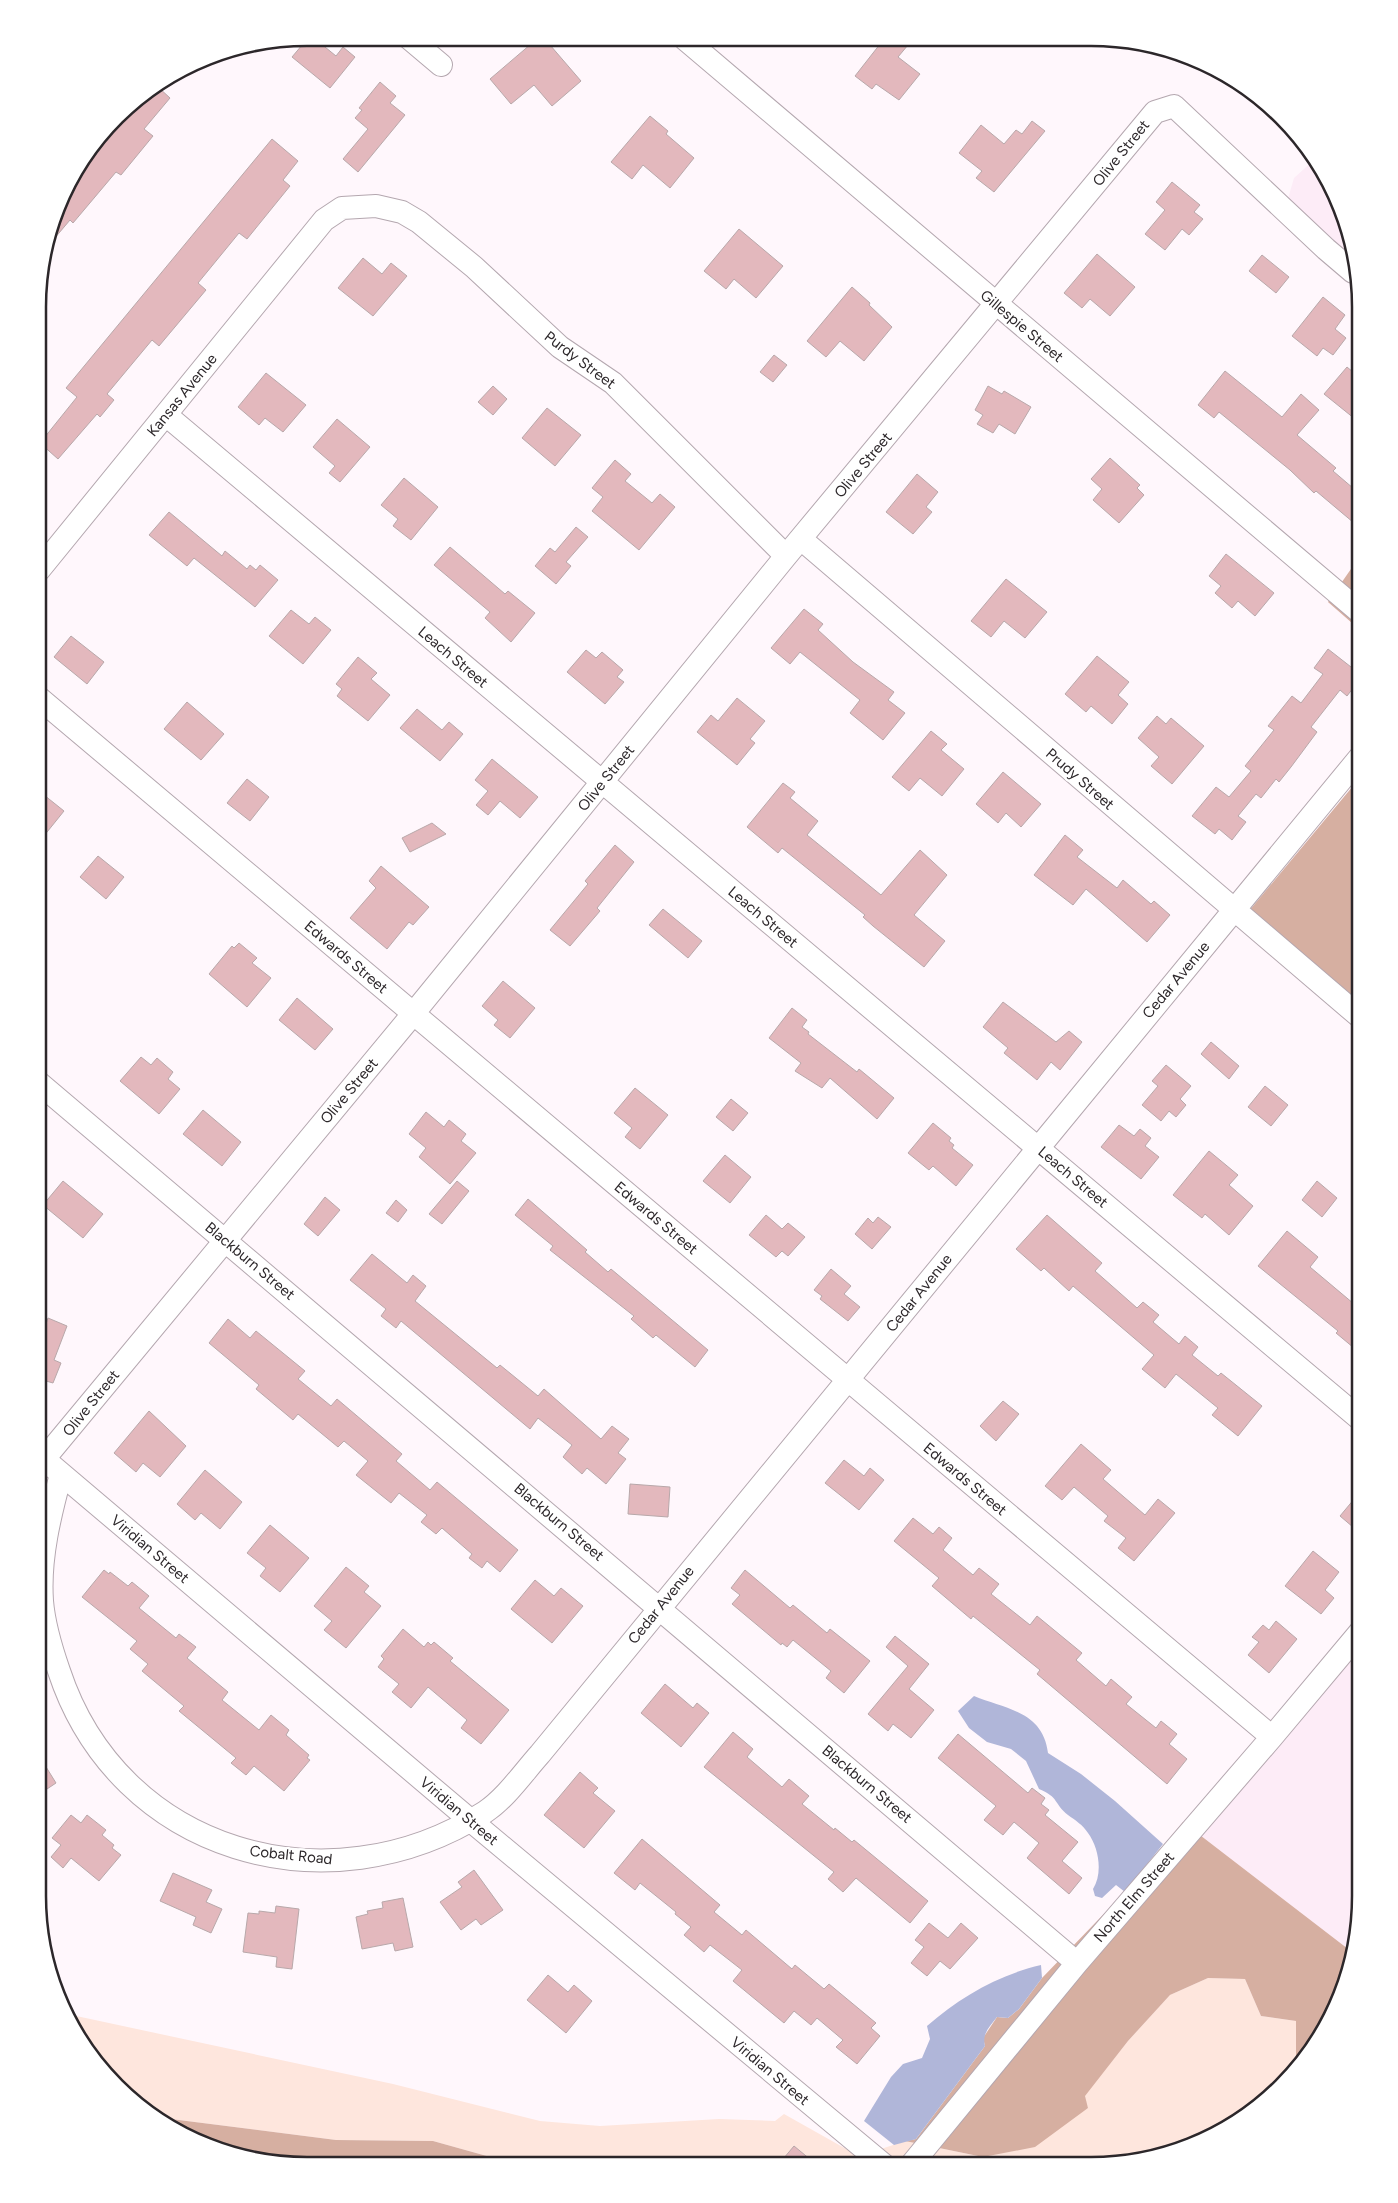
<svg xmlns="http://www.w3.org/2000/svg" width="1398" height="2203" font-family="Figtree,sans-serif">
	<style>
		.built { fill: #fdecf7 }
		.green { fill: #fee6dd }
		.forest { fill: #d6afa1 }
		.water { fill: #b0b6d9 }
		.building { fill: #e3b8bd; stroke: #b8a8aa }
		.lines { fill: none; stroke-linecap: round; stroke-linejoin: round }
		.street-casing { stroke: #b4a7af; stroke-width: 24 }
		.street { stroke: #fff; stroke-width: 22 }
		.labels { text-anchor: middle; dominant-baseline: central; stroke-width: 4.5; stroke-linejoin: round; paint-order: stroke }
		.street-label { font-size: 15px; fill: #2c272a; stroke: #fff }
		.rim { fill: none; stroke: #2c272a; stroke-width: 2.5 }
	</style>
	<rect width="100%" height="100%" fill="#fff7fc"/>
	<!-- built -->
	<path class="built" d="M1314,160L1340,204L1353,269L1287,202L1294,178Z
		M1360,1632V1914L1352,1952L1183,1822Z"/>
	<!-- green -->
	<path class="green" d="M1208,1978L1245,1979L1261,2016L1296,2021V2069L1255,2110L1194,2145L1091,2165L515,2164L433,2141L336,2140L155,2117L143,2110L93,2060L67,2014L393,2084L540,2121L600,2126L719,2119L775,2121L784,2114L848,2150L872,2152L905,2141L983,2157L1088,2108L1084,2096L1128,2041L1170,1995Z"/>
	<!-- forest -->
	<path class="forest" d="M1360,556V630L1328,602Z
		M1360,774V1010L1244,917L1353,786Z
		M1183,1822L1352,1952L1346,1983L1305,2060L1296,2069V2021L1261,2016L1245,1979L1208,1978L1170,1995L1128,2041L1085,2096L1088,2108L1035,2147L983,2157L905,2141L916,2139L985,2046L983,2038L997,2017L1008,2018L1019,2009L1042,1978L1125,1892Z
		M155,2117L336,2140L433,2141L515,2164L272,2163L204,2145Z"/>
	<!-- water -->
	<path class="water" d="M974,1696C1005,1709 1043,1711 1048,1753L1081,1774L1115,1801L1163,1844L1125,1892L1116,1885L1102,1898L1095,1896L1093,1889C1103,1873 1099,1848 1088,1833C1083,1825 1075,1820 1068,1815C1054,1804 1059,1797 1039,1789L1026,1761L1011,1749L987,1742L969,1728L958,1711Z
		M1041,1965L1042,1978L1019,2009L1008,2018L997,2017C989,2027 982,2034 985,2046L916,2139L894,2145L864,2121L891,2077L903,2064L922,2058L930,2039L927,2026C960,1997 998,1975 1041,1965Z"/>
	<!-- building -->
	<path class="building" d="M308,38H314L336,56L343,47L355,57L330,88L292,57Z
		M538,38H544L581,81L552,106L534,85L511,104L490,79Z
		M884,39H913L898,57L920,74L899,100L876,84L872,89L855,76Z
		M380,82L396,96L390,103L405,115L358,172L343,159L368,129L355,118L362,110L359,108Z
		M158,87L170,98L144,129L153,136L121,175L116,172L73,223L70,220L48,246L65,188L129,105Z
		M650,116L668,131L666,134L694,158L670,188L643,165L632,179L611,162Z
		M1032,121L1045,131L994,192L976,178L982,171L959,153L981,125L1004,144L1016,130L1022,134Z
		M272,139L298,161L283,180L290,186L247,239L239,233L198,283L206,290L159,346L152,340L107,394L114,400L100,417L97,414L58,459L40,443L77,397L66,388Z
		M1172,182L1200,205L1194,212L1203,219L1189,235L1182,229L1165,250L1145,234L1165,210L1156,202Z
		M739,229L783,266L756,298L734,279L726,289L704,271Z
		M1097,254L1135,287L1110,316L1090,299L1082,308L1064,293Z
		M1262,255L1289,277L1276,293L1249,271Z
		M363,258L382,274L391,263L407,276L373,316L338,288Z
		M852,287L870,303L869,305L892,327L864,361L840,341L826,357L807,341Z
		M1323,297L1345,315L1335,329L1346,338L1333,355L1323,348L1317,356L1292,336Z
		M774,355L787,365L773,382L760,372Z
		M1347,367L1360,378V423L1324,394Z
		M1225,371L1282,417L1301,394L1319,410L1297,435L1336,468L1333,471L1360,494V528L1316,491L1314,493L1290,470L1219,412L1214,418L1198,405Z
		M266,373L306,405L283,432L265,418L259,425L238,407Z
		M493,386L507,399L493,415L478,402Z
		M988,386L1002,394L1004,391L1031,407L1015,434L999,424L993,433L977,424L983,415L975,410Z
		M547,408L581,435L555,466L522,438Z
		M337,419L370,447L340,482L329,473L335,466L313,447Z
		M1110,458L1140,485L1137,488L1144,495L1119,523L1093,500L1102,489L1091,479Z
		M615,460L631,474L625,481L652,503L660,494L675,507L639,550L592,511L603,497L592,488Z
		M917,474L938,492L926,507L932,512L913,534L886,512Z
		M404,478L438,507L411,540L393,526L398,519L381,505Z
		M169,512L222,556L225,551L247,569L250,565L256,570L260,565L278,580L255,607L194,558L187,566L149,535Z
		M576,527L588,537L566,562L571,566L556,584L535,566L550,548L555,552Z
		M450,547L505,594L508,591L535,613L511,642L485,618L490,612L434,565Z
		M1226,554L1274,593L1255,616L1238,601L1232,608L1215,593L1221,586L1209,576Z
		M1006,579L1047,612L1025,638L1004,621L991,637L971,621Z
		M804,609L823,624L818,630L853,662L894,692L888,700L905,713L883,740L850,713L860,700L800,652L790,664L771,648Z
		M291,610L309,624L315,617L331,630L303,664L269,636Z
		M71,636L104,662L87,684L54,657Z
		M1328,649L1360,674V679L1347,696L1340,690L1311,727L1317,732L1291,767L1279,782L1276,779L1261,798L1256,794L1238,816L1246,822L1232,840L1219,829L1215,834L1192,816L1216,787L1229,797L1251,771L1245,766L1274,730L1268,726L1292,696L1301,703L1323,674L1314,668Z
		M586,650L596,658L602,652L623,670L617,677L624,682L605,704L567,672Z
		M1097,656L1129,682L1118,695L1128,704L1112,724L1091,706L1086,712L1065,694Z
		M358,657L377,673L371,679L390,695L368,721L337,696L342,689L336,684Z
		M737,698L765,721L750,739L755,743L737,765L697,732L711,715L718,721Z
		M187,702L224,734L201,760L164,729Z
		M417,709L442,730L449,722L463,734L440,761L400,728Z
		M1157,716L1166,724L1171,718L1204,746L1172,784L1151,766L1159,757L1138,738Z
		M931,731L947,744L941,750L964,769L942,796L920,778L909,791L892,777Z
		M492,759L538,797L520,818L500,801L488,815L476,805L488,791L475,780Z
		M1003,772L1041,804L1021,827L1006,813L998,823L976,804Z
		M247,779L269,797L250,821L227,803Z
		M783,783L795,792L790,798L818,821L807,835L881,895L920,850L947,875L914,915L945,941L924,967L873,926L863,917L865,915L782,848L778,853L747,827Z
		M39,791L64,811L39,842Z
		M432,823L446,834L410,852L402,838Z
		M1065,835L1083,850L1077,857L1117,888L1123,880L1151,904L1154,901L1170,915L1147,942L1086,889L1073,905L1034,875Z
		M615,845L634,862L597,908L600,911L570,946L550,930L588,884L585,881Z
		M98,856L124,877L106,899L80,877Z
		M381,866L429,907L413,925L409,922L387,949L350,918L376,888L369,881Z
		M663,909L702,941L688,958L649,925Z
		M239,943L257,958L252,963L271,978L247,1007L209,974L232,946L234,948Z
		M503,981L535,1008L510,1038L494,1025L498,1020L482,1006Z
		M297,998L333,1029L315,1050L279,1020Z
		M1003,1002L1056,1042L1069,1031L1082,1042L1060,1070L1051,1062L1037,1080L1004,1053L1008,1048L983,1027Z
		M792,1008L807,1020L802,1027L809,1032L808,1034L857,1072L859,1069L894,1098L877,1119L830,1078L822,1088L795,1071L801,1063L769,1038Z
		M1211,1042L1239,1066L1229,1079L1201,1054Z
		M141,1057L151,1065L157,1058L173,1072L168,1079L180,1089L159,1114L120,1081Z
		M1166,1065L1191,1086L1180,1099L1186,1105L1176,1117L1169,1111L1161,1121L1142,1105L1158,1086L1152,1081Z
		M1265,1086L1288,1105L1271,1126L1248,1107Z
		M635,1088L668,1115L640,1149L625,1137L632,1128L614,1113Z
		M731,1099L748,1113L733,1131L716,1117Z
		M203,1110L241,1142L222,1166L183,1134Z
		M426,1112L444,1127L449,1120L466,1134L461,1141L476,1153L450,1184L419,1157L426,1148L409,1134Z
		M933,1123L951,1138L949,1141L954,1145L952,1148L973,1165L956,1186L933,1166L929,1170L908,1153Z
		M1119,1125L1134,1136L1140,1129L1151,1138L1145,1146L1159,1157L1141,1179L1101,1147Z
		M1209,1151L1238,1175L1229,1185L1253,1206L1229,1235L1205,1214L1202,1218L1173,1195Z
		M725,1155L751,1177L730,1203L703,1181Z
		M63,1181L103,1214L83,1238L43,1205Z
		M457,1181L469,1191L442,1224L429,1214Z
		M1317,1181L1337,1198L1322,1217L1302,1200Z
		M325,1197L340,1210L318,1236L304,1224Z
		M528,1199L587,1250L585,1252L608,1272L611,1269L708,1350L695,1367L656,1335L653,1338L631,1319L634,1316L550,1250L553,1246L515,1215Z
		M396,1200L407,1210L398,1222L386,1213Z
		M766,1215L782,1229L788,1223L805,1237L788,1256L782,1251L776,1257L749,1235Z
		M1047,1215L1102,1263L1095,1271L1137,1308L1143,1302L1159,1315L1153,1322L1179,1344L1185,1336L1198,1347L1192,1355L1218,1376L1221,1373L1262,1406L1238,1436L1212,1415L1218,1408L1176,1374L1165,1388L1142,1369L1154,1355L1073,1286L1069,1291L1044,1268L1041,1271L1016,1249Z
		M878,1217L891,1227L872,1249L855,1234L868,1218L873,1223Z
		M1287,1231L1318,1257L1310,1267L1360,1309V1353L1336,1333L1338,1331L1258,1266Z
		M372,1254L407,1283L413,1275L426,1286L415,1301L497,1368L500,1365L538,1396L544,1389L601,1439L612,1426L629,1439L618,1453L626,1459L606,1484L587,1468L582,1474L563,1457L572,1445L538,1418L530,1429L401,1321L396,1328L381,1316L386,1309L350,1280Z
		M831,1269L851,1286L844,1294L860,1307L848,1321L820,1299L822,1296L814,1290Z
		M48,1318L67,1326L54,1360L61,1363L53,1383L46,1381L40,1398L38,1328L44,1330Z
		M228,1319L250,1338L256,1331L305,1371L298,1379L331,1406L337,1399L402,1454L396,1461L430,1490L437,1482L518,1550L500,1572L487,1561L482,1568L469,1558L472,1554L442,1528L436,1534L421,1522L427,1515L399,1493L391,1503L356,1475L368,1461L344,1441L338,1447L298,1414L293,1420L256,1389L259,1385L209,1343Z
		M1003,1401L1019,1414L996,1441L980,1426Z
		M149,1411L186,1446L160,1477L143,1463L136,1472L114,1453Z
		M1081,1444L1111,1470L1103,1479L1145,1515L1158,1499L1175,1513L1134,1561L1118,1548L1126,1538L1104,1521L1108,1516L1074,1487L1062,1500L1045,1486Z
		M844,1460L864,1476L870,1468L884,1480L859,1510L825,1483Z
		M205,1470L242,1502L220,1529L201,1513L195,1520L177,1504Z
		M630,1484L670,1487L668,1517L628,1514Z
		M1360,1492V1533L1340,1516Z
		M913,1518L933,1534L939,1527L952,1538L943,1550L973,1575L979,1568L999,1584L991,1594L1030,1625L1037,1616L1082,1653L1076,1660L1106,1686L1111,1679L1132,1697L1126,1704L1156,1728L1161,1721L1177,1734L1169,1744L1187,1759L1167,1784L1037,1674L1040,1670L973,1616L971,1619L932,1586L939,1578L894,1541Z
		M270,1525L309,1558L280,1592L260,1576L266,1568L247,1553Z
		M1313,1551L1339,1572L1325,1590L1334,1598L1321,1614L1285,1586Z
		M346,1567L369,1586L364,1592L381,1606L346,1648L324,1630L332,1621L314,1606Z
		M104,1570L109,1574L110,1572L128,1586L132,1582L149,1596L139,1608L176,1638L179,1634L196,1647L187,1658L228,1692L222,1700L259,1730L271,1715L289,1730L286,1735L309,1755L307,1758L310,1760L284,1791L254,1766L246,1775L231,1763L236,1758L179,1711L184,1706L142,1671L148,1664L130,1649L137,1641L82,1597Z
		M745,1570L790,1608L793,1605L827,1633L830,1629L870,1661L844,1693L826,1678L831,1671L793,1640L787,1647L782,1643L781,1645L732,1604L740,1595L731,1588Z
		M535,1580L554,1596L561,1588L583,1606L552,1643L511,1609Z
		M1276,1621L1297,1639L1269,1673L1248,1655L1259,1642L1252,1637L1263,1625L1269,1630Z
		M403,1629L424,1647L428,1642L431,1645L434,1642L453,1658L450,1661L509,1710L481,1744L461,1728L467,1720L428,1687L411,1708L392,1692L399,1684L378,1667L384,1659L381,1656Z
		M895,1636L929,1664L909,1689L934,1710L911,1738L893,1724L888,1731L868,1714L908,1666L886,1647Z
		M665,1684L693,1708L697,1703L709,1713L681,1747L641,1713Z
		M733,1732L753,1749L747,1757L782,1787L789,1779L809,1796L802,1804L834,1830L835,1828L852,1842L854,1840L928,1901L910,1923L856,1878L843,1892L828,1879L834,1872L704,1767Z
		M958,1734L1028,1793L1032,1788L1045,1798L1041,1804L1049,1810L1045,1815L1078,1842L1062,1861L1082,1878L1069,1894L1027,1858L1039,1843L1014,1822L1003,1835L984,1820L996,1806L938,1758Z
		M38,1754L56,1783L38,1795Z
		M580,1772L598,1788L593,1793L615,1811L584,1848L544,1815Z
		M71,1815L81,1823L87,1815L106,1830L102,1835L114,1845L112,1848L121,1855L99,1881L71,1858L63,1868L51,1857L61,1845L52,1838Z
		M642,1839L720,1905L714,1912L742,1935L746,1930L792,1969L795,1965L824,1989L829,1984L876,2023L871,2028L880,2036L857,2064L836,2047L843,2040L817,2018L811,2025L794,2011L784,2023L733,1981L742,1970L710,1945L704,1952L684,1935L691,1927L675,1914L676,1912L640,1883L635,1890L614,1873Z
		M474,1870L503,1910L481,1925L476,1919L461,1930L440,1902L462,1887L458,1882Z
		M173,1873L212,1890L206,1902L222,1909L211,1933L193,1925L196,1917L160,1901Z
		M403,1898L413,1947L395,1951L393,1943L362,1949L356,1917L368,1914L367,1911L383,1908L382,1902Z
		M276,1906L299,1909L292,1969L276,1967L277,1957L243,1952L248,1913L259,1914V1911L275,1913Z
		M929,1923L948,1938L961,1923L978,1938L950,1969L940,1961L927,1976L911,1963L924,1947L915,1940Z
		M548,1975L568,1992L574,1985L592,2001L566,2033L527,2000Z
		M794,2146L817,2165H778Z"/>
	<g class="lines">
		<!-- street casing -->
		<g class="street-casing">
			<path id="street" d="M409,38L441,65
				M685,39L1360,612
				M166,415L1360,1419
				M801,539L1360,1017
				M39,570L324,220L342,208L376,206L402,212L419,222L474,267L560,347L613,383L786,556
				M39,698L1272,1737
				M39,1083L1077,1963
				M44,1459L413,1014L786,556L1155,112L1174,106L1326,249L1353,272
				M52,1466L470,1820L884,2165
				M61,1474C50,1515 39,1558 42,1601C44,1625 51,1648 59,1671C119,1853 328,1912 485,1812C506,1798 523,1773 540,1754L1360,757
				M911,2165L1077,1963L1272,1737L1360,1632"/>
		</g>
		<!-- street -->
		<use href="#street" class="street"/>
	</g>
	<g class="labels">
		<!-- street labels -->
		<g class="street-label">
			<text transform="translate(1121 153) rotate(-51)">Olive Street</text>
			<text transform="translate(1022 326) rotate(40)">Gillespie Street</text>
			<text transform="translate(580 360) rotate(37)">Purdy Street</text>
			<text transform="translate(182 395) rotate(-51)">Kansas Avenue</text>
			<text transform="translate(863 465) rotate(-50)">Olive Street</text>
			<text transform="translate(453 657) rotate(40)">Leach Street</text>
			<text transform="translate(606 778) rotate(-51)">Olive Street</text>
			<text transform="translate(1080 779) rotate(41)">Prudy Street</text>
			<text transform="translate(763 917) rotate(40)">Leach Street</text>
			<text transform="translate(346 957) rotate(40)">Edwards Street</text>
			<text transform="translate(1176 980) rotate(-50)">Cedar Avenue</text>
			<text transform="translate(349 1091) rotate(-50)">Olive Street</text>
			<text transform="translate(1073 1177) rotate(40)">Leach Street</text>
			<text transform="translate(656 1218) rotate(40)">Edwards Street</text>
			<text transform="translate(250 1261) rotate(40)">Blackburn Street</text>
			<text transform="translate(919 1293) rotate(-51)">Cedar Avenue</text>
			<text transform="translate(91 1403) rotate(-51)">Olive Street</text>
			<text transform="translate(965 1479) rotate(40)">Edwards Street</text>
			<text transform="translate(559 1522) rotate(40)">Blackburn Street</text>
			<text transform="translate(150 1549) rotate(40)">Viridian Street</text>
			<text transform="translate(661 1605) rotate(-51)">Cedar Avenue</text>
			<text transform="translate(867 1784) rotate(40)">Blackburn Street</text>
			<text transform="translate(459 1811) rotate(40)">Viridian Street</text>
			<text transform="translate(291 1855) rotate(6)">Cobalt Road</text>
			<text transform="translate(1134 1897) rotate(-49)">North Elm Street</text>
			<text transform="translate(770 2071) rotate(40)">Viridian Street</text>
		</g>
	</g>
	<!-- crop -->
	<path d="M0 0H1398V2203H0ZM307 46H1091A261 261 0 0 1 1352 307V1896A261 261 0 0 1 1091 2157H307A261 261 0 0 1 46 1896V307A261 261 0 0 1 307 46Z" fill="#fff" fill-rule="evenodd"/>
	<path class="rim" d="M307 46H1091A261 261 0 0 1 1352 307V1896A261 261 0 0 1 1091 2157H307A261 261 0 0 1 46 1896V307A261 261 0 0 1 307 46Z"/>
</svg>
